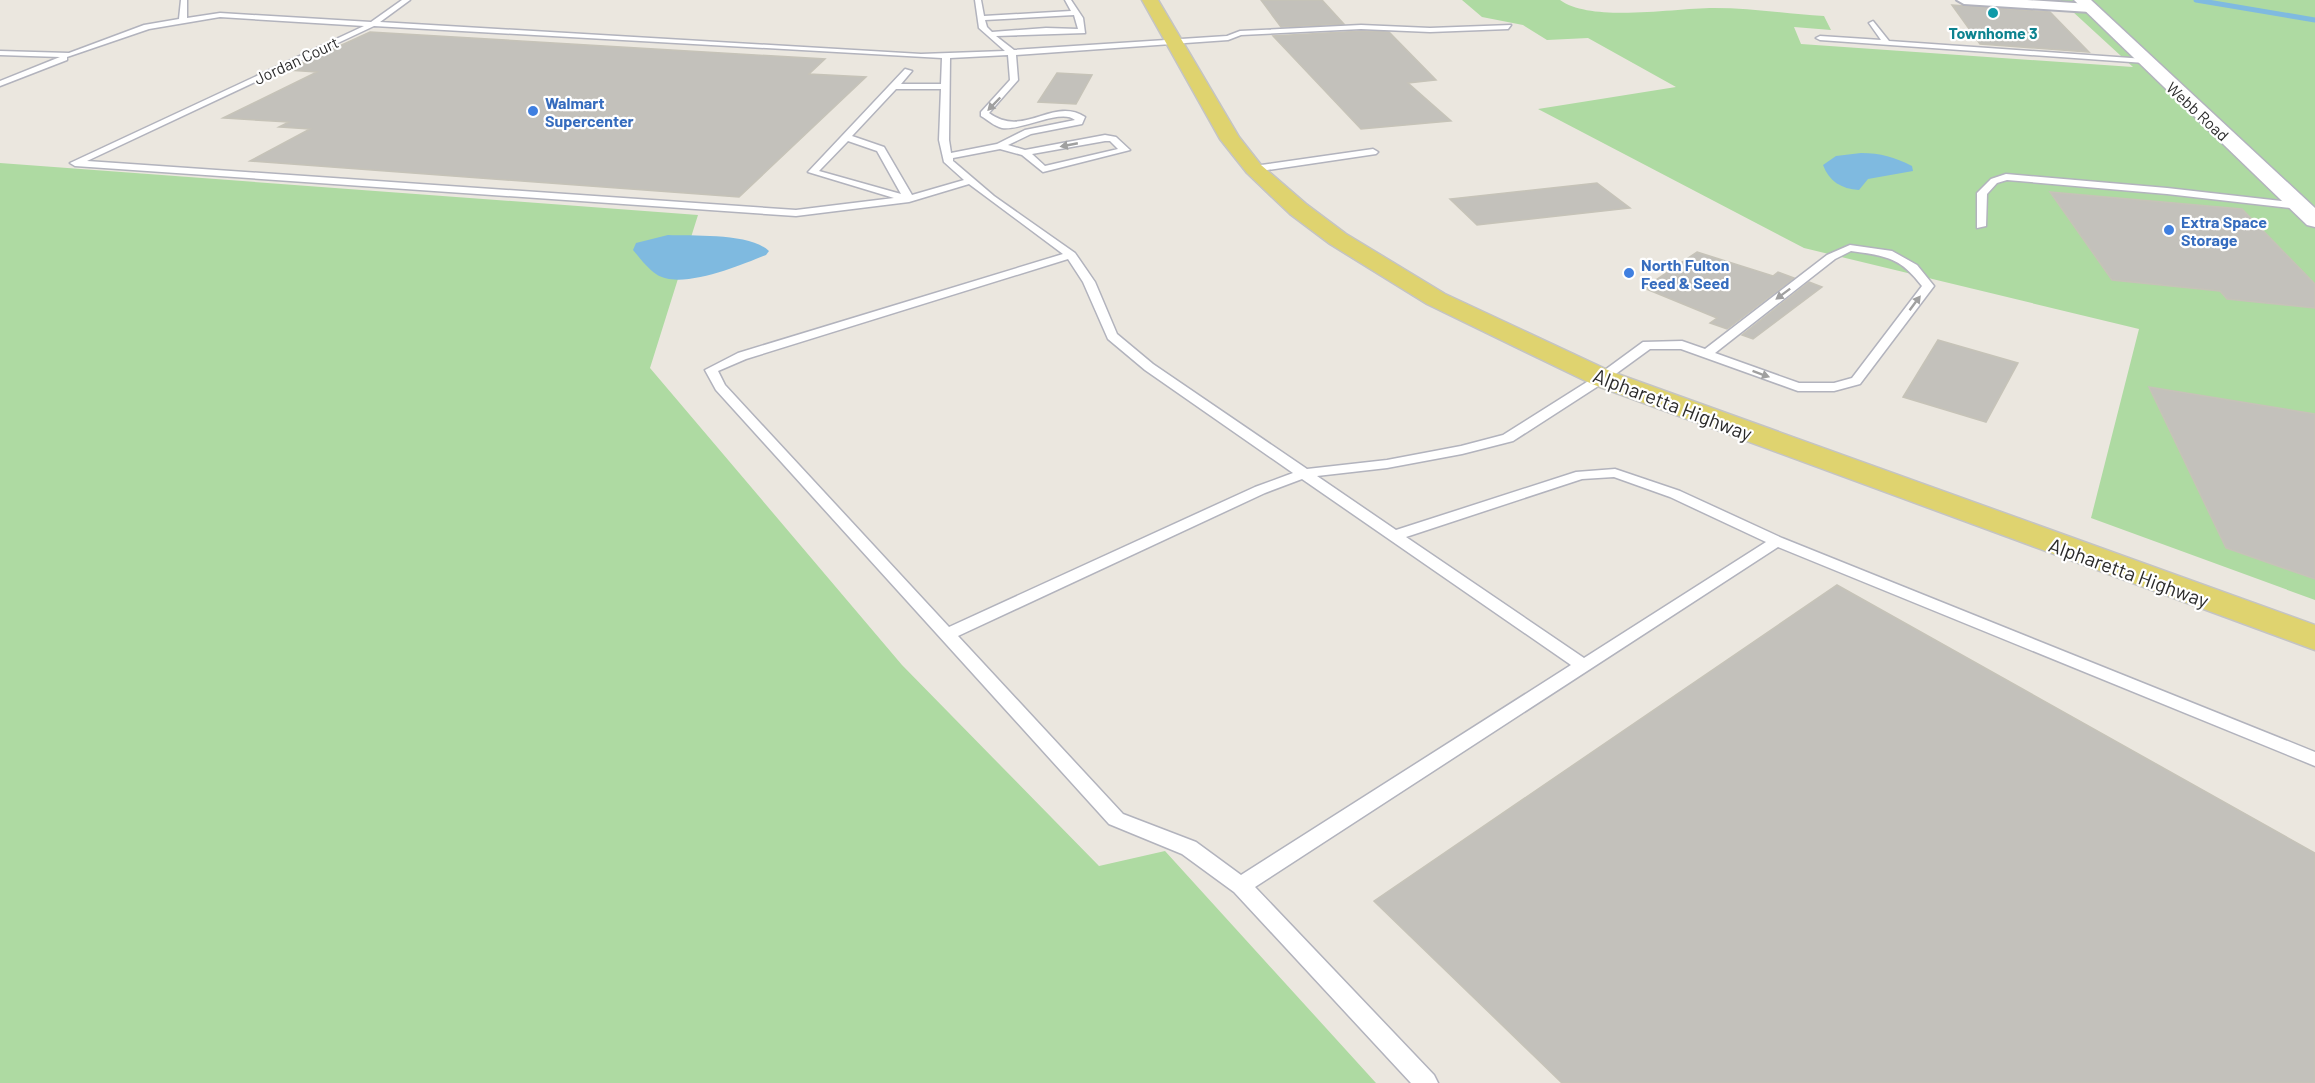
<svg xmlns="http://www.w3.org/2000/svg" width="2315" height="1083" font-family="Barlow,sans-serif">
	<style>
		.green { fill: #aedaa2 }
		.water { fill: #7fbae0 }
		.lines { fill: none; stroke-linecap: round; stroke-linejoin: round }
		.stream { stroke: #7fbae0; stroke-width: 5 }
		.building { fill: #c3c1bb; stroke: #c6c3b8; stroke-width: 1.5 }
		.service-casing { stroke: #b2b3bd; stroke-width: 3 }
		.minor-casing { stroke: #b2b3bd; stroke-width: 4 }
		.tertiary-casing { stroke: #b2b3bd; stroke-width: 3 }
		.primary-casing { stroke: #c4c4c4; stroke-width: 3 }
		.service { fill: #fff; fill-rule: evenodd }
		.minor { fill: #fff; fill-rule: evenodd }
		.tertiary { fill: #fff; fill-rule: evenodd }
		.primary { fill: #dfd36f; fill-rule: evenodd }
		.oneway { fill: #a0a0a0 }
		.culture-dot { fill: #0f9aa8; stroke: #fff; stroke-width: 2 }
		.shop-dot { fill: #3f7fe0; stroke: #fff; stroke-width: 2 }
		.labels { text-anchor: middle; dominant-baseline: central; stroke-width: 4.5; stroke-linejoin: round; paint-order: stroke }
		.far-culture-label { font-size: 16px; font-weight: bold; fill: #0d838f; stroke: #fff }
		.far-street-label { font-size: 16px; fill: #2b2b2b; stroke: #fff }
		.far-shop-label { font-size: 16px; font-weight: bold; fill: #366cbe; stroke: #fff; text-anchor: start }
		.street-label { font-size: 20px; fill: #2b2b2b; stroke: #fff }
	</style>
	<rect width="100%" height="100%" fill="#ebe7df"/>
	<!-- green -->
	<path class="green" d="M1462,0H1560C1592,23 1674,8 1714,8C1751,8 1788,14 1824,16L1831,30L1794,27L1801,44L2133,67L2060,0H2315V600L2091,518L2139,329L1804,248L1538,109L1676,87L1588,38L1547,40L1523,25L1482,17Z
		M0,163L698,215L650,368L902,665L1099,866L1165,851L1376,1083H0Z"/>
	<!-- water -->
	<path class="water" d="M1861,153C1881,153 1894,157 1912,166L1913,171L1868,179L1859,190C1841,189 1829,181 1823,165L1836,156Z
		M668,235C694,236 750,233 769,251L766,255C741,265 680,291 656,274C647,268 640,258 633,250L636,243Z"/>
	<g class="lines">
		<!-- stream -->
		<path class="stream" d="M2196,0L2315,20"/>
	</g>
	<!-- building -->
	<path class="building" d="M1261,0H1322L1344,24L1281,27Z
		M1952,5L2050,12L2089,52L1980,44Z
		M1363,31L1389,32L1436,80L1408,83L1451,121L1361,129L1273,36Z
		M370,32L825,59L809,74L866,77L739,197L250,161L310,129L279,127L289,122L223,118L317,72L287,70Z
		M1057,73L1092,75L1076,104L1038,102Z
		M1597,183L1630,208L1477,225L1450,199Z
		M2050,192L2242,209L2315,284V308L2227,299L2220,291L2112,280Z
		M1697,252L1773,276L1778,272L1794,278L1727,329L1710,323L1717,318L1644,288Z
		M1809,282L1822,287L1753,339L1742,335Z
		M1938,340L2018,363L1986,422L1903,397Z
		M2149,387L2315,414V579L2226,548Z
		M1837,585L2315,853V1083H1562L1374,901Z"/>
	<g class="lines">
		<!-- service casing -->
		<g class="service-casing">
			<path id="service" d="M181,0H187V18L220,13L371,22L402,0H410L380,22L921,54L1005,51L979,28L975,0H981L984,16L1071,11L1065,0H1071L1083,18L1085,33L996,36L1014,50L1227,36L1240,31L1361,25L1430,28L1511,25L1508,29L1430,32L1361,29L1241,35L1228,40L1016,55L1018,80L989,113C1024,139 1053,96 1085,117L1082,124L1031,134L1008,145L1025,150L1105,135L1116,137L1130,150L1043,172L1022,155L1000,149L953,158V161L994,196L1075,253L1095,282L1117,334L1153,364L1307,469L1387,460L1461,446L1503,435L1598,375L1643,342L1682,341L1705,349L1827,255L1850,245L1892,251L1917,265L1934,286L1860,384L1834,391H1798L1681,349H1650L1606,381L1513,441L1462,454L1387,468L1317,476L1396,530L1576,472L1615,469L1680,491L1782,538L2315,752V766L1778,547L1255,887L1434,1075L1438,1083H1411L1234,892L1182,854L1109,824L716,390L705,370L738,353L1063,254L969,184L909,202L796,216L75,166L70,163L364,26L220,17L149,29L67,57V60L0,86V81L60,57L0,55V51L69,53L144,25L179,19ZM1074,15L1078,29L1046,28L992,32L987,27L985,20ZM374,26L942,58L941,84H901L912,71L905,69L808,172L894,198L796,210L87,161ZM1008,55L1010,80L981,112V116C988,120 994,126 1002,128C1022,131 1061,108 1075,120L1025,130L997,144L951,153L949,140L950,58ZM896,89H941L939,140L944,162L964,180L912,195L884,147L852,136ZM848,141L877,151L901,194L819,171ZM1105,141H1110L1118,149L1045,166L1032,154ZM1851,251C1886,256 1900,257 1922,286L1852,378L1834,383H1799L1715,353L1835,259ZM1068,259L1083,282L1108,339L1145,370L1293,473L1255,487L949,627L725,385L718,371L746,359ZM1614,477L1670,497L1766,542L1584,658L1406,537L1582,479ZM1302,479L1571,665L1241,875L1196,842L1123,814L958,636L1265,493Z
				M1873,21L1889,41L2145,59L2149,61L2145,63L1820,40L1816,38L1820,36L1881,40L1869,23Z
				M1373,149L1378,152L1376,154L1254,172L1249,169L1254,166Z
				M2006,174L2167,188L2300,203L2305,206L2300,209L2167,194L2007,180L1997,183L1987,194L1986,226L1977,228V193L1991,179Z"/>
		</g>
		<!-- minor casing -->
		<g class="minor-casing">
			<path id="minor" d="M1957,0H2027L2090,4L2097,8L2090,12L1964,4Z"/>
		</g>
		<!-- tertiary casing -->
		<g class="tertiary-casing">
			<path id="tertiary" d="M2074,0H2091L2315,208V227L2307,225Z"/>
		</g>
		<!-- primary casing -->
		<g class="primary-casing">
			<path id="primary" d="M1142,0H1158L1239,137L1261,165L1306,204L1346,234L1445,294L1612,372L2315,625V650L1592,384L1427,304L1330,244L1290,214L1247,173L1220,139Z"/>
		</g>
		<!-- service -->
		<use href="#service" class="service"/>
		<!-- minor -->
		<use href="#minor" class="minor"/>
		<!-- tertiary -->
		<use href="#tertiary" class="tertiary"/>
		<!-- primary -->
		<use href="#primary" class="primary"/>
	</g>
	<!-- one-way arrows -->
	<defs><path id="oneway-solid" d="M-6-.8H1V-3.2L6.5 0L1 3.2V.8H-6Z" transform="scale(1.5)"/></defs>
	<g class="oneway">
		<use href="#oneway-solid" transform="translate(994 104) rotate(134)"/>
		<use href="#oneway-solid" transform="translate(1069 145) rotate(169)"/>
		<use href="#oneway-solid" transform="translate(1783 294) rotate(143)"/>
		<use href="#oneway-solid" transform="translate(1915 303) rotate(-53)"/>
		<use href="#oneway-solid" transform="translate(1761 374) rotate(20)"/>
	</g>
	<!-- markers -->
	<circle class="culture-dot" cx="1993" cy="13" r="6"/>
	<g class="shop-dot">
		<circle cx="533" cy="111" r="6"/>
		<circle cx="2169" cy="230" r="6"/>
		<circle cx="1629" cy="273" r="6"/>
	</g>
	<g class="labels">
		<!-- far-culture labels -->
		<g class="far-culture-label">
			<text x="1993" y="32">Townhome 3</text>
		</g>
		<!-- far-street labels -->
		<g class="far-street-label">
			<text transform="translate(296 60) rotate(-25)">Jordan Court</text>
			<text transform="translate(2198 111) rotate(43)">Webb Road</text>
		</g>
		<!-- far-shop labels -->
		<g class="far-shop-label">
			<text x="545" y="102">Walmart<tspan x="545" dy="18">Supercenter</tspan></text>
			<text x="2181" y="221">Extra Space<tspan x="2181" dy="18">Storage</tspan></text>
			<text x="1641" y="264">North Fulton<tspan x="1641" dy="18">Feed &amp; Seed</tspan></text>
		</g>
		<!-- street labels -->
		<g class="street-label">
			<text transform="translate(1673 404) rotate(21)">Alpharetta Highway</text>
			<text transform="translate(2129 572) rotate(20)">Alpharetta Highway</text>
		</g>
	</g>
</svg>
